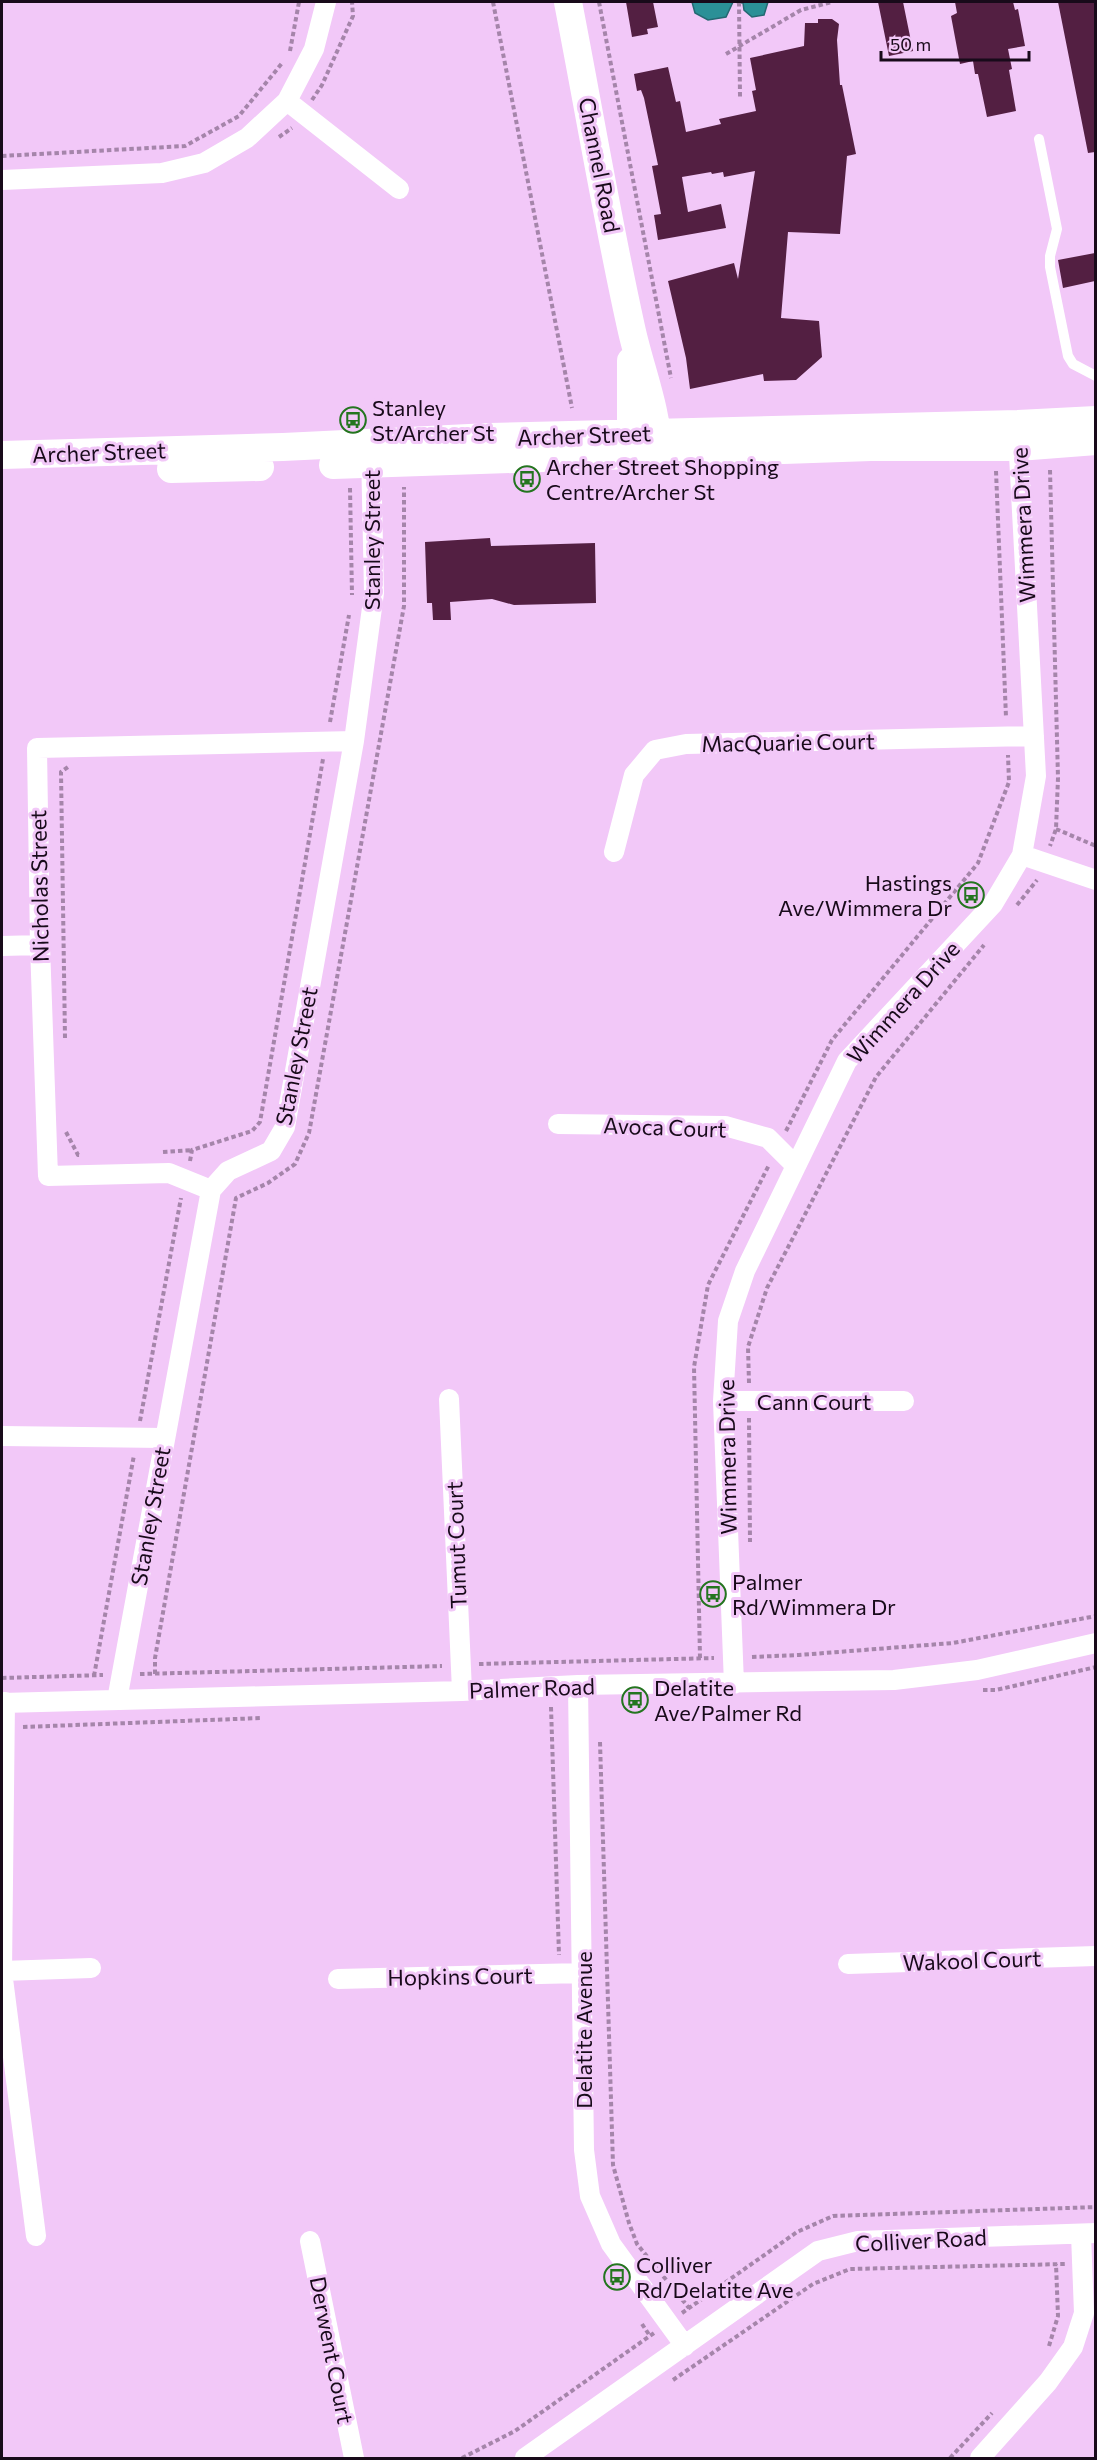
<svg xmlns="http://www.w3.org/2000/svg" width="1097" height="2460" font-family="Commissioner,sans-serif">
	<style>
		.water { fill: #2b9097; stroke: #256872; stroke-width: 1.5 }
		.building { fill: #531f42 }
		.lines { fill: none; stroke-linecap: round; stroke-linejoin: round }
		.path { stroke: #a585aa; stroke-width: 4; stroke-dasharray: 4.5 3; stroke-linecap: butt }
		.lane { stroke: #fff; stroke-width: 10 }
		.street { stroke: #fff; stroke-width: 20 }
		.secondary { stroke: #fff; stroke-width: 28 }
		.labels { text-anchor: middle; dominant-baseline: central; stroke-width: 6; stroke-linejoin: round; paint-order: stroke }
		.street-label { font-size: 22px; fill: #180a1a; stroke: #f2c8f8 }
		.poi-label { font-size: 22px; fill: #180a1a; stroke: #f2c8f8; text-anchor: start }
	</style>
	<rect width="100%" height="100%" fill="#f2c8f8"/>
	<!-- water -->
	<path class="water" d="M692,2H768L764,15L752,17L744,10L743,3L733,2L726,17L708,20L695,13Z"/>
	<!-- building -->
	<path class="building" d="M626,2H653L658,27L647,29L648,34L632,37Z
		M878,2H903L913,51L889,56Z
		M955,2H1013L1015,10L1018,9L1025,46L1008,49L1012,69L1009,70L1016,111L987,117L978,74H975L973,61L960,64L951,16L957,13Z
		M1058,2H1095V152L1088,153Z
		M818,19H832L839,24L837,40L840,85H842L856,154L847,156L840,234L788,232L781,318L819,321L822,357L796,380L764,381L763,374L690,389L686,358L668,281L734,263L738,279L755,171L724,177L723,172L712,174L711,172L682,177L688,212L721,204L726,228L658,240L654,215L661,214L652,166L658,165L644,98L641,90L637,91L634,74L668,67L676,102L680,101L686,132L721,124L719,119L756,111L752,91L756,90L750,58L804,46L805,23H818Z
		M1095,253V281L1063,288L1058,260Z
		M490,538L491,546L595,543L596,603L514,605L492,599L450,602L451,620H433L432,603H427L425,542Z"/>
	<g class="lines">
		<!-- path -->
		<path class="path" d="M493,2L572,408
			M599,2L671,378
			M739,2L740,97
			M290,51L299,2
			M726,54L801,10L832,2
			M312,100L322,85L353,16L352,2
			M279,137L292,128
			M2,156L185,146L239,116L283,62
			M1050,470L1058,778L1056,829L1050,846
			M996,471L1006,717
			M350,488L352,595
			M330,722L349,615
			M1056,829L1096,846
			M1017,905L1037,880
			M65,1038L61,772L68,767
			M786,1131L832,1040L978,863L1009,782L1008,755
			M66,1132L78,1155H81
			M163,1152L192,1150
			M190,1161L192,1150L252,1131L260,1122L323,759
			M749,1383L748,1347L767,1288L876,1077L984,945
			M749,1418L750,1542
			M140,1421L181,1198
			M752,1657L799,1655L953,1643L1096,1616
			M700,1658L694,1367L708,1285L769,1165
			M479,1664L714,1658
			M140,1674L442,1666
			M155,1674V1658L236,1198L268,1183L295,1164L309,1133L404,606V487
			M94,1676L134,1455
			M2,1678L103,1675
			M983,1690H996L1096,1667
			M551,1707L559,1955
			M23,1727L262,1718
			M600,1742L613,2165L629,2223L637,2244L689,2308
			M682,2313L797,2232L833,2216L1096,2207
			M642,2324L650,2336
			M1049,2346L1058,2316L1056,2264
			M673,2380L813,2284L850,2269L1065,2264
			M462,2458L515,2431L654,2333
			M950,2458L992,2413"/>
		<!-- lane -->
		<path class="lane" d="M1039,139L1057,229L1050,256V267L1068,356L1073,364L1096,376"/>
		<!-- street -->
		<path class="street" d="M287,101L399,189
			M2,180L162,173L204,163L247,138L287,101L314,49L326,2
			M614,852L634,775L655,750L686,744L1034,736
			M1022,855L1096,880
			M2,946L40,945
			M558,1124L725,1126L768,1138L796,1166
			M211,1190L169,1173L48,1176L40,945L37,748L354,741
			M449,1399L462,1691
			M723,1401H904
			M2,1436L164,1438
			M734,1684L723,1401L728,1321L745,1271L847,1061L993,904L1022,855L1036,776L1018,436
			M578,1685L584,2150L590,2196L611,2244L685,2346
			M117,1700L211,1190L228,1171L271,1151L285,1127L354,741L374,593L371,451
			M5,1702L2,1971L36,2236
			M2,1703L462,1691L578,1685L894,1680L977,1670L1096,1643
			M848,1964L1096,1956
			M2,1971L91,1968
			M338,1979L583,1973
			M310,2241L354,2458
			M525,2458L818,2251L858,2241L1096,2233
			M980,2458L1048,2382L1073,2347L1084,2313L1081,2234"/>
		<!-- secondary -->
		<path class="secondary" d="M568,2C589,110 607,219 631,327C640,369 657,408 658,451
			M631,361V453
			M2,455L283,447L490,437L1018,424L1096,420
			M333,465L871,447H1018L1096,441
			M171,469L260,467"/>
	</g>
	<!-- icons -->
	<defs>
		<g id="bus-ring" transform="scale(1.35)"><circle r="9.5" fill="#f2c8f8" stroke="#24751f" stroke-width="1.5"/><path d="M-5-6H5V4H4V6H2V4H-2V6H-4V4H-5ZM-3.5-4V0h7V-4ZM-3.5 1.2v1.5H-2V1.2ZM2 1.2v1.5H3.5V1.2Z" fill="#24751f"/></g>
	</defs>
	<g fill-rule="evenodd">
		<use href="#bus-ring" x="353" y="420"/>
		<use href="#bus-ring" x="527" y="479"/>
		<use href="#bus-ring" x="971" y="895"/>
		<use href="#bus-ring" x="713" y="1594"/>
		<use href="#bus-ring" x="635" y="1700"/>
		<use href="#bus-ring" x="617" y="2277"/>
	</g>
	<g class="labels">
		<!-- street labels -->
		<g class="street-label">
			<text transform="translate(600 165) rotate(79)">Channel Road</text>
			<text transform="translate(584 435) rotate(-2)">Archer Street</text>
			<text transform="translate(99 452) rotate(-2)">Archer Street</text>
			<text transform="translate(1023 525) rotate(-93)">Wimmera Drive</text>
			<text transform="translate(371 540) rotate(-90)">Stanley Street</text>
			<text transform="translate(788 742) rotate(-1)">MacQuarie Court</text>
			<text transform="translate(39 886) rotate(-91)">Nicholas Street</text>
			<text transform="translate(903 1002) rotate(-48)">Wimmera Drive</text>
			<text transform="translate(296 1056) rotate(-79)">Stanley Street</text>
			<text transform="translate(665 1127) rotate(2)">Avoca Court</text>
			<text x="814" y="1401">Cann Court</text>
			<text transform="translate(727 1457) rotate(-91)">Wimmera Drive</text>
			<text transform="translate(150 1516) rotate(-80)">Stanley Street</text>
			<text transform="translate(456 1545) rotate(-92)">Tumut Court</text>
			<text transform="translate(532 1688) rotate(-2)">Palmer Road</text>
			<text transform="translate(972 1960) rotate(-2)">Wakool Court</text>
			<text transform="translate(460 1976) rotate(-1)">Hopkins Court</text>
			<text transform="translate(583 2030) rotate(-90)">Delatite Avenue</text>
			<text transform="translate(921 2240) rotate(-3)">Colliver Road</text>
			<text transform="translate(332 2350) rotate(79)">Derwent Court</text>
		</g>
		<!-- poi labels -->
		<g class="poi-label">
			<text x="372" y="407">Stanley<tspan x="372" dy="25">St/Archer St</tspan></text>
			<text x="546" y="466">Archer Street Shopping<tspan x="546" dy="25">Centre/Archer St</tspan></text>
			<text x="952" y="882" text-anchor="end">Hastings<tspan x="952" dy="25">Ave/Wimmera Dr</tspan></text>
			<text x="732" y="1581">Palmer<tspan x="732" dy="25">Rd/Wimmera Dr</tspan></text>
			<text x="654" y="1687">Delatite<tspan x="654" dy="25">Ave/Palmer Rd</tspan></text>
			<text x="636" y="2264">Colliver<tspan x="636" dy="25">Rd/Delatite Ave</tspan></text>
		</g>
	</g>
	<!-- border -->
	<rect width="1097" height="2460" fill="none" stroke="#180a1a" stroke-width="6"/>
	<!-- scale -->
	<path d="M881 51v9h148v-9" fill="none" stroke="#180a1a" stroke-width="3"/>
	<text x="890" y="51" font-size="18" fill="#180a1a" stroke="#f2c8f8" stroke-width="4.5" paint-order="stroke">50 m</text>
</svg>
